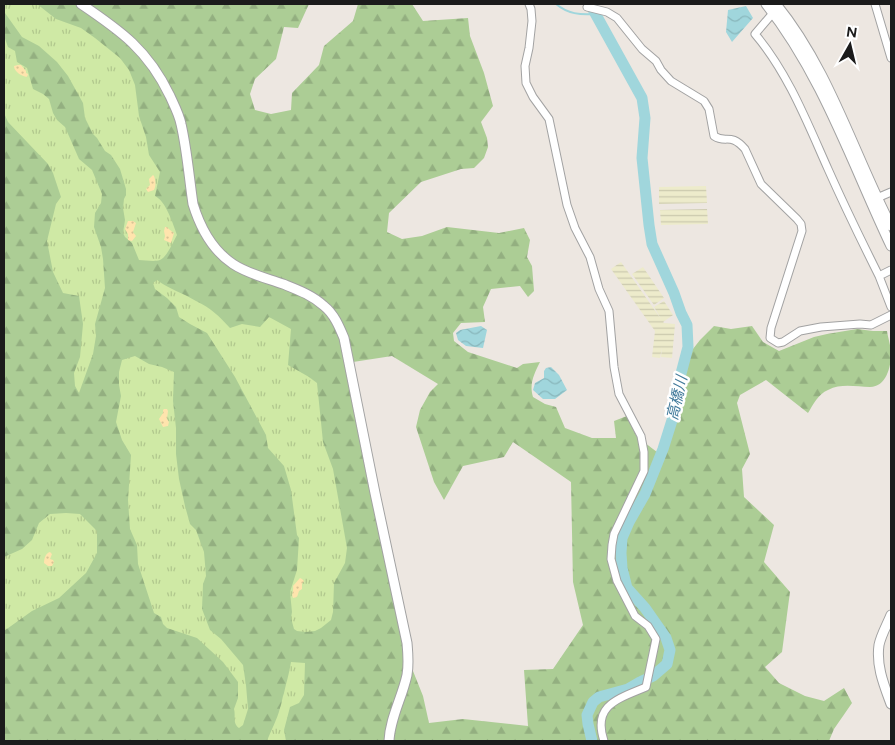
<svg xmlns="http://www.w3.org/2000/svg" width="895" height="745" font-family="Figtree,'Noto Sans JP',sans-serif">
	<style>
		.farmland { fill: url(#farmland-rules) }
		.grass { fill: url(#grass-tufts) }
		.forest { fill: url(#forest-firs); fill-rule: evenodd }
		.sand { fill: url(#sand-dots) }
		.water { fill: url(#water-waves) }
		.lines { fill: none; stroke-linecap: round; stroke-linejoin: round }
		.stream { stroke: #a0d6dc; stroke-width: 2 }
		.river { stroke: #a0d6dc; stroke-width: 11 }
		.minor-casing { stroke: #a2a2a2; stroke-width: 9 }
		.tertiary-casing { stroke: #a2a2a2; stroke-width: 11 }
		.minor { stroke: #fff; stroke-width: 7 }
		.tertiary { stroke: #fff; stroke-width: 9 }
		.labels { text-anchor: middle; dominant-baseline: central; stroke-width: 5; stroke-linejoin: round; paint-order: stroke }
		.water-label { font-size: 15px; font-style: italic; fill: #427a9b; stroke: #fff }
	</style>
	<defs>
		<pattern id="farmland-rules" width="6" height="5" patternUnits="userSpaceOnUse" patternTransform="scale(1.25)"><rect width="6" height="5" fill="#edebcb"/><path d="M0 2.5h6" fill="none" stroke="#cbc9ae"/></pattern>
		<pattern id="grass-tufts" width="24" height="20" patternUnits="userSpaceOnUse" patternTransform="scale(1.25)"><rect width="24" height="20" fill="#cfe9a5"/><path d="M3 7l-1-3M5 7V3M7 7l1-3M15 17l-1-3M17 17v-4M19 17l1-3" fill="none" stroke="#b1c78d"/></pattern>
		<pattern id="forest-firs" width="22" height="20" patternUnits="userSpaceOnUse" patternTransform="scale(1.25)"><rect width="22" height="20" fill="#accd95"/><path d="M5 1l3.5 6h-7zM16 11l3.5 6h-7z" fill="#93af80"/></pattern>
		<pattern id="sand-dots" width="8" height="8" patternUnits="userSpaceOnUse" patternTransform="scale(1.25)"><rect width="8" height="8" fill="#ffe4ad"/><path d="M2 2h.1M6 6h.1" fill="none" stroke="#dac394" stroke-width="1.8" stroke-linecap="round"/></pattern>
		<pattern id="water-waves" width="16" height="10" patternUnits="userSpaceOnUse" patternTransform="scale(1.25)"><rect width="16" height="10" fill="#a0d6dc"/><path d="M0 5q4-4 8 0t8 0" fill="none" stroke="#89b7bc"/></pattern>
	</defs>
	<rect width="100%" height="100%" fill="#ede7e1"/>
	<!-- farmland -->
	<path class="farmland" d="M706,186L707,203L659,204V187Z
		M707,209L708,224L661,225L660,210Z
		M621,262L661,319L654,307L664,301L673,315L663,322L664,323L675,324L672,358L661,357L662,347L660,358L652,357L655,331L611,269Z
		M643,267L664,298L654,305L632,274Z"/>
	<!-- grass -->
	<path class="grass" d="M4,4H76L118,34L290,291L375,516L304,741H4Z"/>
	<!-- forest -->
	<path class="forest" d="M37,4H309L298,28L284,27L276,59L255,79L250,94L255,110L271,114L291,110L292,93L319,65L324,46L353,21L358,4H412L423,21L468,18L470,36L484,73L493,106L481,122L487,138L488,147L484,158L474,168L461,169L421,182L389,213L387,232L402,239L422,236L447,227L499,233L524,228L530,240L527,257L532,266L534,291L528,297L520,286L491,289L483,307L485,322L461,323L453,333L454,341L468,352L517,368L523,364L540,362C534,374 529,384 533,397L545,404L556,407L565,428L592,438H616L614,421L627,416L637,437L657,452L670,415L678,368L700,340L714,326L731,329L752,326L763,342L779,351L814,337L827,334L857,329L873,331H887C888,338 891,346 891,354C891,367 886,387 870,387C856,387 842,383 828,390C818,394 813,405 808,413L766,380L740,395L737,403L750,454L742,469L744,497L774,525L764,562L790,592L782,652L765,667L779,683L805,696L824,701L844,688L852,703L834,729L829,741H286L284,730L290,707L299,703L304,695L305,663L291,662C289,674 287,680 284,693C282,698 282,703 280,708C277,720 271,730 267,741H4V631L32,611L59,598L86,573L97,553V531L80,514L66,513L50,514L39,523L32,540L22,549L4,557V317L5,309L4,307V113L8,122L48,164L53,173L61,197L56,204L47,241L53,272L63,293L79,296L83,324L80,357L74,373L75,386L79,393L93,354L96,336L95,324L105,288L103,259L101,247L94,227L95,213L101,203L102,194L92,170L79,159L65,127L57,120L53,113L49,99L43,94L33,89L27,68L17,62L15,51L8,47L4,36L5,13L22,37L39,46L57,62L68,76L83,103L85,118L93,134L97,138L105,151L111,155L120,169L126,189V195L124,199L123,208L125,220L123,233L125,237L132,243L139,260C145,260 154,262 160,260C167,257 173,242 177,235C173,224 166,201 155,196L160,172L149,155L146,137L139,116L135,85L129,70L120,58L95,38L81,28L56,19ZM157,280C169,289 183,293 196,301C211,308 219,316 230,328L242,324L260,327L269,317L291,329L288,365L309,377L317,383L323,442L333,469L347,548L345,563L334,583L333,612L331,620L321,628L315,631L306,632L297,631L294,629L291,618L292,612L290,592L297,570L299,538L297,535L291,490L284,466L268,448L266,435L235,377L207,333L190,324L179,317L176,307L167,298L155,289L153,283ZM135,356L149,364L162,367L174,372L173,401L176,428V454L179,479L185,506L190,524L196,530L204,552L206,576L203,584L202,609L210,630L221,639L243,665L246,685L248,709L243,725L239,728C232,723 236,716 234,709L238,698V682L223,662L197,638L167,628L163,624L161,617L154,613L138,564L137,545L130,529L128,500L131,455L122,440L116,422L121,396L119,385V372L122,360ZM392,356L438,384L430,392L420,410L416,427L434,482L444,500L463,466L504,457L513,442L571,482L573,582L583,625L553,669L524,670L528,726L463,719L429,723L423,696L413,671L353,362Z"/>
	<!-- sand -->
	<path class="sand" d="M18,65H21L26,71V73L28,74L27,77C22,76 14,72 14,66Z
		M153,175L154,176C156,182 156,185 154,190L148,192L146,189L150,185L149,179Z
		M128,221H133L136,223L133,232L136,236L132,241L128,240V234L125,229Z
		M165,227H167L170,230L174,233L171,243L164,240L165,236L164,231Z
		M164,409H167L168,411L167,419L169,422L168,426L163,427L159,419L163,413V410Z
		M50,552L52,554L50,559L53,560L54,562L52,566H48L44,563C44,558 46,553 50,552Z
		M300,578L302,579L304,581L302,584V589L299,591L297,597L293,598C291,594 294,591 293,586Z"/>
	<!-- water -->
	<path class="water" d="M746,6L753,18L732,42L726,32L728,10Z
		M481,326L487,330L483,348L466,346L458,340L456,333L460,330Z
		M551,367L559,375L567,390L555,399H543L533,390L535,383L544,378V371L546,368Z"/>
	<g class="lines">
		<!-- stream -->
		<path class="stream" d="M556,4C568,14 580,15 595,14"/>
		<!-- river -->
		<path class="river" d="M590,4L642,98L645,118L642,158L649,225L652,244L674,293L681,313L687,325L688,347L678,385L674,414L663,449L645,494L629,522L622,538L621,553L622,568L627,588L645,608L666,638L670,650L667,664L653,676L640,682L628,689L599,697L593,702L587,715L588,724L592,741"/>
		<!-- minor casing -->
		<g class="minor-casing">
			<path id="minor" d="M529,4L531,9L532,21L529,48L525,66L526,83L533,97L549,119L567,205L575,228L590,257L599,289L609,311L614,367L619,394L641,436L644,452V471L614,534L612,545L611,559L617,581L635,616L648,626L656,639L646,687C618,699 592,705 604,741
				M875,4L891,58
				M587,7L607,12L617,18L642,49L656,61L661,70L671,81L704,101L709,109L714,136C726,144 730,132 745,149L761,184L797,219L801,224L802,231L771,328L770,338L778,343L783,342L800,331L821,327L860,324L871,325L891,315
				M773,13L755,34C788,73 807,122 828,169C844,205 861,240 879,276
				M877,198L891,192
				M891,270L879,276L891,307"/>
		</g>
		<!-- tertiary casing -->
		<g class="tertiary-casing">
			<path id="tertiary" d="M81,4C121,31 148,50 170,96C174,105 179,114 181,124C187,150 189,177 193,204C200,227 212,250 233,264C248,274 266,278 283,284C298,290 312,295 324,306C334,314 339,326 344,338L375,493L407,643C408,654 409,664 407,675C402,698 390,718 389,741
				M766,4C823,76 852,164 891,246
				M776,4C829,69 853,152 891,226
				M891,615C887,625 881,635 879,645C876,666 884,685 891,704"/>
		</g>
		<!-- minor -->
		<use href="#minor" class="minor"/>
		<!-- tertiary -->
		<use href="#tertiary" class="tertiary"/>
	</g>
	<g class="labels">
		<!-- water labels -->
		<g class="water-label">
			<text transform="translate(677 398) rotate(-77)">高橋川</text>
		</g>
	</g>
	<!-- border -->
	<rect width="895" height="745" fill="none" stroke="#1b1b1b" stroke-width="10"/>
	<!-- north arrow -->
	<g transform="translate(850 45) rotate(8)" stroke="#ffffff" stroke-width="4" paint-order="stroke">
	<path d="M0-4L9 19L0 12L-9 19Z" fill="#1b1b1b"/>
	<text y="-8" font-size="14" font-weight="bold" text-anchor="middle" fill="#1b1b1b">N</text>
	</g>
</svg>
